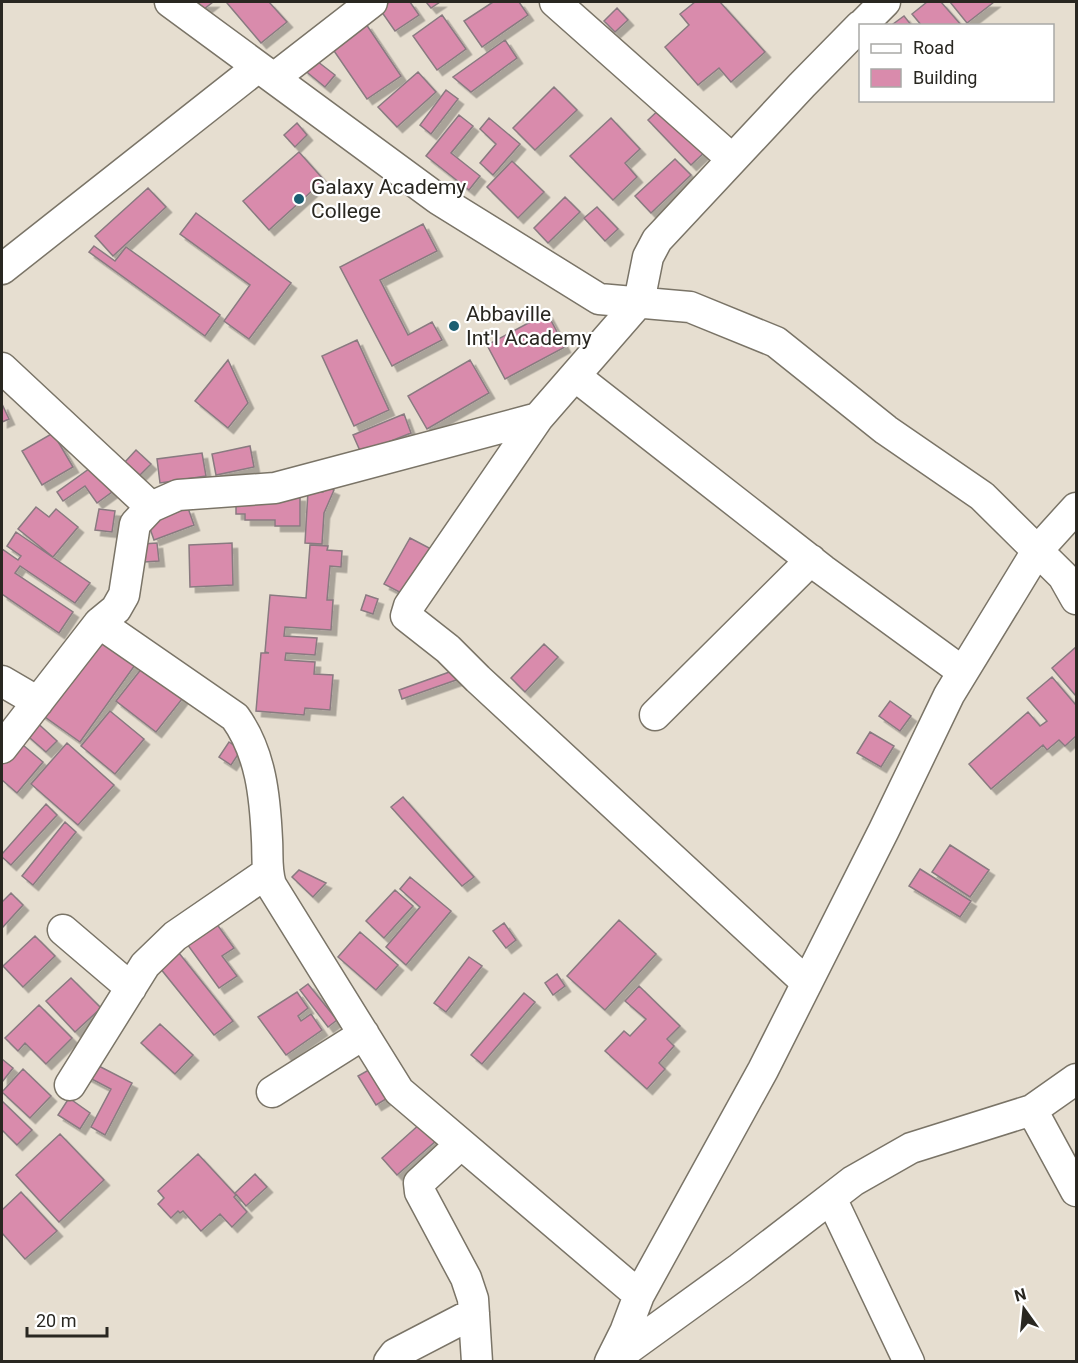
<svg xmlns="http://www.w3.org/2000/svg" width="1078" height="1363" font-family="Roboto,sans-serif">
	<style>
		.building { fill: #d98bac; stroke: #897a80; stroke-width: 1.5; filter: url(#shadow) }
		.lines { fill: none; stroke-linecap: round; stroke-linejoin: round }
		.minor-casing { stroke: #7a7467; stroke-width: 33 }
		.minor { stroke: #fff; stroke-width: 30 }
		.poi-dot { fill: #1b5e72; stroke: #fff; stroke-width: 2 }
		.labels { text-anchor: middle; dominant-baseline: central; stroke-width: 4.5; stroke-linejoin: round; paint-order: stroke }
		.poi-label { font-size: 21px; fill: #292721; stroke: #fff; text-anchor: start }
	</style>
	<defs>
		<filter id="shadow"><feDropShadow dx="5.5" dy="5.5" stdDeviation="0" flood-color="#0004"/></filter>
	</defs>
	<rect width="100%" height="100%" fill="#e6ded0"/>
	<!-- building -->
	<path class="building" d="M197,2H213L204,9Z
		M229,2H269L287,22L261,43L227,3Z
		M389,2H410L419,15L395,31L379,8Z
		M426,2H440L431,8Z
		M493,2H519L528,15L482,47L464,21Z
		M695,2H720L765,52L731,82L719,68L698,85L665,47L689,25L680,14Z
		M927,2H941L962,26H922L912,14Z
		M950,2H994L967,23Z
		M617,8L628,20L615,32L604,21Z
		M442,15L466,49L437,70L413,36Z
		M904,16L912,26H895L893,24Z
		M366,24L401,76L367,99L332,48Z
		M505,40L517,58L471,92L453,77Z
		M313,58L335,75L325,87L303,69Z
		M418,72L436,92L397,127L378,107Z
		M554,87L577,110L535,150L513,128Z
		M446,90L458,99L431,134L420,125Z
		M665,104L708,149L691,165L648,120Z
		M459,115L473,126L451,153L480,176L469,190L426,156Z
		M489,118L520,144L493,175L480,163L496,144L480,129Z
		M611,118L640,149L625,163L637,177L613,200L570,156Z
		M297,123L307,135L295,147L284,135Z
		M299,152L324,180L269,230L243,201Z
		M675,159L691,175L651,213L635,196Z
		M512,161L544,192L518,218L487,187Z
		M148,188L166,207L113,256L95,236Z
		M565,197L580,212L548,243L534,228Z
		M597,207L618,229L605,241L584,218Z
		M196,213L291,283L249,339L224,321L250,285L180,234Z
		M423,224L437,251L380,280L408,335L432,322L442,340L392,366L340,267Z
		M94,246L115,261L126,247L220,315L205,336L89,252Z
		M547,313L565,347L505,379L487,345Z
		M357,340L389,410L354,426L322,356Z
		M228,360L248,403L228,428L195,401Z
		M470,360L489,393L427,429L408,396Z
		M2,404L9,419L2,422Z
		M404,414L411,433L361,453L353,435Z
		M53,433L73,467L42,485L22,451Z
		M250,446L254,467L216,475L212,454Z
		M136,450L151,464L140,475L125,462Z
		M202,453L206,476L160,483L157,459Z
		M93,466L112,492L97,503L85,486L63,501L57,492Z
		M325,486L334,490L324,513L322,544L305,543L308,491L323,492Z
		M236,495L300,496V526H275V520H245V514H236Z
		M36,507L49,517L56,509L78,527L53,557L18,529Z
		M188,508L194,525L154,540L148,523Z
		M99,509L115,511L112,532L95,530Z
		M16,532L90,583L75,603L20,566L15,573L73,612L59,633L2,594V549L18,560L21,556L7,546Z
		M410,538L435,551L409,597L384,584Z
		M157,543L159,561L144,562L142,544Z
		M232,543L233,585L190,587L189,545Z
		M310,545L328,546L327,550L342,551L341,567L330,566L327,600H333L331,630L285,627L284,636L317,638L315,655L286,653L285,660L315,662L314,674L333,675L330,710L305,708L304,715L256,711L261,653H269L265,652L270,595L306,598Z
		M366,595L378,599L373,614L361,610Z
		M98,628L140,658L80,742L38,712Z
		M544,644L558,657L525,692L511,678Z
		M1076,647V696L1052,668Z
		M146,663L186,694L156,732L116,701Z
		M455,670L459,679L402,699L399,690Z
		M1052,677L1075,704L1076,703V736L1065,746L1059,740L1047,750L1043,745L991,789L969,764L1028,712L1040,726L1047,721L1027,698Z
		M890,701L911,716L900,731L879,716Z
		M110,711L144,739L115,774L81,746Z
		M33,719L57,741L46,752L22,731Z
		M870,732L894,746L881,767L857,753Z
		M17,740L43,762L17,793L2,780V758Z
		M229,742L241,750L231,765L219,757Z
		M67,743L114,785L78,825L31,784Z
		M403,797L474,877L462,886L391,807Z
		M46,804L57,815L11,865L2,857V854Z
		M65,822L76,832L33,885L22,876Z
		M950,845L989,870L970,897L932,872Z
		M920,869L971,901L960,917L909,886Z
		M299,870L326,883L313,897L292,877Z
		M410,877L451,911L406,965L386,947L420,907L400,889Z
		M395,890L413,906L384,938L366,921Z
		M11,893L23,905L2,928V902Z
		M619,920L656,954L605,1010L567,976Z
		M216,923L234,948L222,956L237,976L219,988L187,944Z
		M504,923L516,940L506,948L493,931Z
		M360,932L398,965L376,990L338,957Z
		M35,936L55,956L23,987L3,966Z
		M179,953L233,1021L214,1035L160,968Z
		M469,957L482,966L446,1012L434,1003Z
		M557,974L565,986L553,995L545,983Z
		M71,978L101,1008L75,1032L46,1001Z
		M308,984L337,1020L328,1027L300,990Z
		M639,986L680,1026L667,1039L674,1046L659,1063L665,1069L647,1089L605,1051L624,1031L630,1036L646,1019L625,1001Z
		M297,992L308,1008L298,1016L301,1021L311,1014L322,1030L286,1055L258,1017Z
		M524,993L535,1002L482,1064L471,1055Z
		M39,1005L72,1038L46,1064L25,1043L18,1051L5,1038Z
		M160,1024L193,1055L175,1074L141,1043Z
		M2,1059L13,1068L2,1082Z
		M91,1062L132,1083L105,1135L91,1127L111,1089L84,1075Z
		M374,1067L391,1096L376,1105L358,1076Z
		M23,1069L51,1096L30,1118L2,1092Z
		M69,1098L90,1113L80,1129L58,1115Z
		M2,1101L32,1130L17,1145L2,1130Z
		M421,1123L437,1140L397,1175L382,1158Z
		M60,1134L104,1180L59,1222L16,1175Z
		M198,1154L236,1195L234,1197L247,1212L232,1227L220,1214L201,1231L183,1211L180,1213L178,1211L171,1218L158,1204L164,1198L158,1191Z
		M255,1174L267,1187L246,1206L235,1193Z
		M21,1192L57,1231L25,1259L2,1233V1210Z"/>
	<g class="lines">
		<!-- minor casing -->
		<g class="minor-casing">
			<path id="minor" d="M170,2L438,199L599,299L690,307L776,342L886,430L982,496L1063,576L1076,599
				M555,2L732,159
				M861,26L885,2
				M274,78L372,2
				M2,269L258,67
				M2,368L151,507
				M575,376L823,570L963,672
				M99,623L235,717C261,753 265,797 267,840C268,856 266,870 271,885L399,1091L639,1295
				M2,681L38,702
				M655,715L811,560
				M2,748L99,623L116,609L124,595L135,524L151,507L178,495L275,488L538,418
				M63,930L131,988
				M807,983L478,679L448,649L406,616L409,606L538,418L639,302L648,257L657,240L802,85L860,26
				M70,1085L145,965L175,936L267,873
				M272,1092L364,1034
				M1032,1110L1076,1191
				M461,1144L419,1183L420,1192L466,1278L473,1299L477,1362
				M831,1198L909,1362
				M628,1349L740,1268L853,1181L911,1148L1032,1110L1076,1079
				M389,1362L395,1354L474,1313
				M610,1362L625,1332L639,1295L763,1070L884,830L949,695L1037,551L1076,508"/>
		</g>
		<!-- minor -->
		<use href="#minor" class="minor"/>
	</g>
	<!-- markers -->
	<g class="poi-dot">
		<circle cx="299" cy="199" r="6"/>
		<circle cx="454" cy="326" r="6"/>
	</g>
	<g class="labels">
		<!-- poi labels -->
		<g class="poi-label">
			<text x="311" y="187">Galaxy Academy<tspan x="311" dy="24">College</tspan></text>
			<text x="466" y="314">Abbaville<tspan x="466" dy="24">Int'l Academy</tspan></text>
		</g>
	</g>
	<!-- border -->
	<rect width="1078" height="1363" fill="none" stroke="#292721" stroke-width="6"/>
	<!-- legend -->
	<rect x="859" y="24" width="195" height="78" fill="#ffffff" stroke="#a9a9a6" stroke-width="1.5"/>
	<rect x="871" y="44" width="30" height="9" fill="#ffffff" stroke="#a9a9a6" stroke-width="1.5"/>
	<text x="913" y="54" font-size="18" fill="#292721">Road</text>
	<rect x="871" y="69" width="30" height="18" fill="#d98bac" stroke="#a9a9a6" stroke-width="1.5"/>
	<text x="913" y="84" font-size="18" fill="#292721">Building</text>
	<!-- north arrow -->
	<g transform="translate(1024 1309) rotate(345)" stroke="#ffffff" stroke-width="4.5" paint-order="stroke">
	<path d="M0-4.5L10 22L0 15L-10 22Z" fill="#292721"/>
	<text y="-9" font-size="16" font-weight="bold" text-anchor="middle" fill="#292721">N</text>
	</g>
	<!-- scale -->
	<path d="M27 1327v9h80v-9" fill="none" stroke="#292721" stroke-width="3"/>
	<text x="36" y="1327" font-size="18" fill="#292721" stroke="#ffffff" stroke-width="4.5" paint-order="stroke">20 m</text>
</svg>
